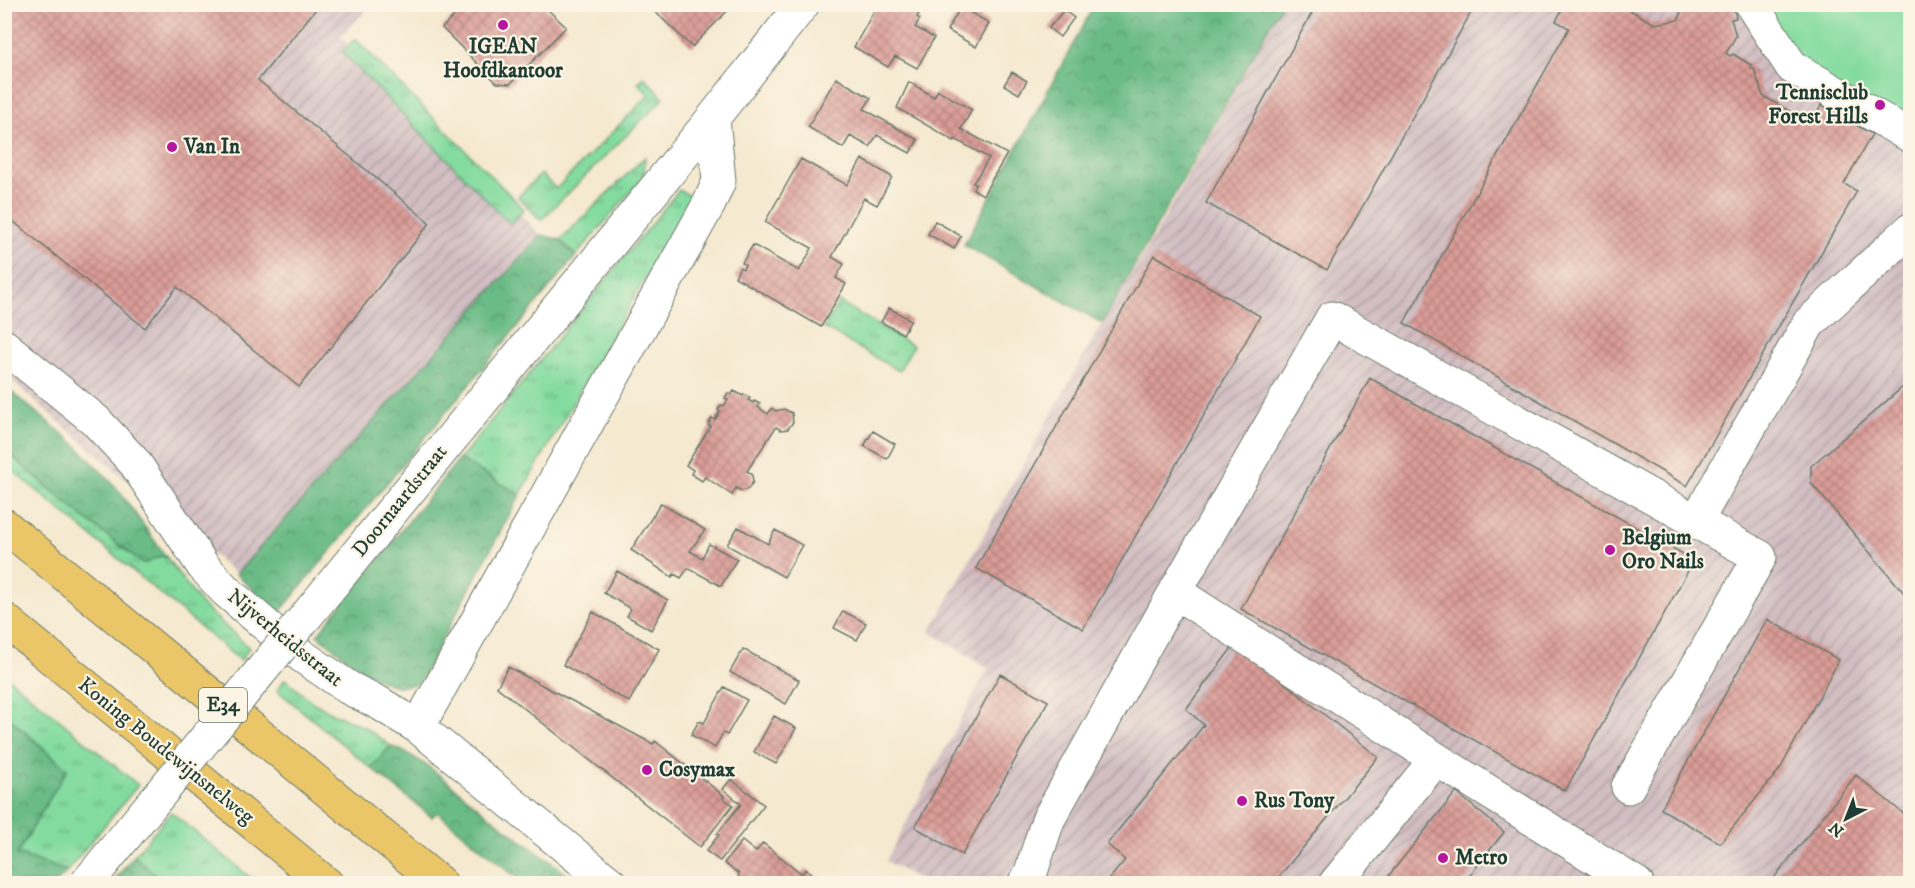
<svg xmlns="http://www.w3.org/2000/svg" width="1915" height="888" font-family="'IM FELL DW Pica',serif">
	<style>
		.industrial { fill: url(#industrial-furrows) }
		.grass { fill: url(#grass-tufts); stroke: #528c6a; stroke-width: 1.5 }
		.forest { fill: url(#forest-crowns); stroke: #457c5d; stroke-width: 1.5 }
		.pitch { fill: #84dba0; stroke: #528c6a; stroke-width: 1.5 }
		.building { fill: url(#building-cross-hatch) }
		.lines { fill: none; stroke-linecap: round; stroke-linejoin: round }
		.minor-casing { stroke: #6a796b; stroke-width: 35 }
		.highway-casing { stroke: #6a796b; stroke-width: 35 }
		.minor { stroke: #fff; stroke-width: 33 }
		.highway { stroke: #ebc669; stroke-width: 33 }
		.minor-bridge-casing { stroke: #6a796b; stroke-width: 35; stroke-linecap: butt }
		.minor-bridge { stroke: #fff; stroke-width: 33 }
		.poi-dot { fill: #b5179e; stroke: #fcf5e5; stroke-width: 2 }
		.labels { text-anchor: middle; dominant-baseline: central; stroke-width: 4.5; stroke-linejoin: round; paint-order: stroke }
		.shield { fill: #fcf5e5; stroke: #617469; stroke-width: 1.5 }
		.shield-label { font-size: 20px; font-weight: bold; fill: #1f3d34 }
		.poi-label { font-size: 21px; font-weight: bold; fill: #1f3d34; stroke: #fcf5e5; text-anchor: start }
		.street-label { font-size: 21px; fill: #1f3d34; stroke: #fcf5e5 }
	</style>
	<defs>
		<pattern id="industrial-furrows" width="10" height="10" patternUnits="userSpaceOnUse" patternTransform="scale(1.5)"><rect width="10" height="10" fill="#d2bec2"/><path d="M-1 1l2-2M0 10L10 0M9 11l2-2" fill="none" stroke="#aa9c9e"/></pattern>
		<pattern id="grass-tufts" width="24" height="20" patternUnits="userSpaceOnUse" patternTransform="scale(1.5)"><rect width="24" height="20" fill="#84dba0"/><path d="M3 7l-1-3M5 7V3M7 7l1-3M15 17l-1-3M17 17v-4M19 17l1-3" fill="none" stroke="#6bb383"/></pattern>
		<pattern id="forest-crowns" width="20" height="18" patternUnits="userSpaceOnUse" patternTransform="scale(1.5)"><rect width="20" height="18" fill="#6bbb86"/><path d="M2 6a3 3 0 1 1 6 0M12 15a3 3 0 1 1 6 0" fill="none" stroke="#57996e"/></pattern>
		<pattern id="building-cross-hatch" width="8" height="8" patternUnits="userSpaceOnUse" patternTransform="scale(1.5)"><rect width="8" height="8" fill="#db9c97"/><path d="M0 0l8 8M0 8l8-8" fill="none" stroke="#b1807c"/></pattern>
	</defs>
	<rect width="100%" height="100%" fill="#fcf5e5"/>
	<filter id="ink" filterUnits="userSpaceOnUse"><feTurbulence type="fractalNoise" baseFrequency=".0167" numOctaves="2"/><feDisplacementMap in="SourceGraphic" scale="12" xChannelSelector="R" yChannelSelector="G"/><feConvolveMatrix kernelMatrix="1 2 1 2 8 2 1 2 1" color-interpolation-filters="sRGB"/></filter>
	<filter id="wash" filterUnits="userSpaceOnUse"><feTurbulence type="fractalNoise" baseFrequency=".008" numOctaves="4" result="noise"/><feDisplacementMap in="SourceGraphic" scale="24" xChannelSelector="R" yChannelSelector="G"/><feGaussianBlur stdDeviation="1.35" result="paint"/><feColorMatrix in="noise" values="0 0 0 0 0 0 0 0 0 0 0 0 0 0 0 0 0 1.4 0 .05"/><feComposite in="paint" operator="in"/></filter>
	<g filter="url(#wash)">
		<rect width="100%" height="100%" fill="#f5e9d0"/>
		<!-- industrial -->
		<path class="industrial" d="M5,5H371L340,36L541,235L236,574L5,375Z
			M1281,5H1746L1910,141V883L927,884L886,861L988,668L930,632L1102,323L1159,228Z"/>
		<!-- grass -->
		<path class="grass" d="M355,39L524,209L510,224L342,52Z
			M644,77L664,98L541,220L518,197L541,174L556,189L649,95L638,83Z
			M645,157L644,176L576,256L560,240Z
			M679,190L692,197L520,495L460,459Z
			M839,302L913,346L899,371L824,328Z
			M4,450L87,520L143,564L161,556L167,558L200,603L249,648L241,661L5,464Z
			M5,675L138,785L67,871L17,854L67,769L6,715L5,716Z
			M285,679L312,702L334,714L364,727L391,746L371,768L277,690Z
			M171,812L257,883H165L134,856Z"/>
		<!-- forest -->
		<path class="forest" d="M1095,4L1281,5L1102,323L964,245Z
			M541,235L560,240L576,256L279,613L236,574Z
			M4,386L75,444L116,487L167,558L161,556L144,564L87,520L5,450Z
			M459,459L520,495L419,683C413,684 407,686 401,686C377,686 336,649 317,635Z
			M5,715L67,769L17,854L67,871L56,883H5V801L10,792L5,783Z
			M391,746C425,759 453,787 482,810C513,835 547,858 578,883H523L437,812L432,817L371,768Z
			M134,856L165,883H112Z"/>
		<!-- pitch -->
		<path class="pitch" d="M1746,5H1910V141L1788,68Z"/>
		<g id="blocks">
			<!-- building -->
			<path class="building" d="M4,4H320L258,80L430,223L299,387L177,287L145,328L4,214Z
				M466,4H542L566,27L510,84L497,83L442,28Z
				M878,4H906L920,12L917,17L920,19L915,27L934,38L917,68L895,56L888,67L854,47Z
				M1317,4H1470L1474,7L1327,270L1206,203Z
				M1565,4H1619L1655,24L1678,20L1681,15L1678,4H1733L1736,18L1731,19L1736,36L1726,53L1730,56L1733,54L1751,65V68L1754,69L1763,96L1805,120L1816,116L1821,105L1872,134L1844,184L1857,191L1687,486L1404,323L1569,28L1556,21Z
				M648,5H733L692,47Z
				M961,7L989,23L976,47L947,30Z
				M1064,10L1074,18L1060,37L1049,28Z
				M1012,72L1027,81L1019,94L1004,85Z
				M836,78L871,98L864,109L918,140L910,153L877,135L870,147L850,136L843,148L808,127Z
				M909,82L934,97L938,90L972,110L961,129L1007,154L983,195L973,189L976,184L973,183L989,158L955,139L954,141L897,108Z
				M801,159L847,185L862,159L892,177L877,205L864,198L832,257L844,264L836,278L846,284L821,327L735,277L740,267L743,269L745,265L742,263L753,245L799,271L805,261L812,248L765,222Z
				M935,221L961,236L954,249L928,234Z
				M1154,255L1260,316L1083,629L976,568Z
				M889,308L911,320L903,334L881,322Z
				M1370,378L1694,560L1565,791L1241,609Z
				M1910,381V600L1811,483V466Z
				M734,391L743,396L744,394L750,398L748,400L753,403L754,401L760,404L758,407L768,414L772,408L776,411L784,409L792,413L793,422L788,429L781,430L776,427L747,471L752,474L753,482L748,489L741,491L736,488L732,495L705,477L702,481L691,474L693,470L686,465L711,426L708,425L712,418L715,420L720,411L718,410L721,405L724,406L728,400L725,398L728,393L731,395Z
				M873,431L895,444L887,459L864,446Z
				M661,503L705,530L690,551L702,558L709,544L737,559L721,586L688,568L681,578L674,574L672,577L631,550Z
				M738,527L768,544L775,530L802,545L784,577L727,545Z
				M617,571L668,600L651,630L627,616L631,609L604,593Z
				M843,611L866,623L857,640L834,628Z
				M593,612L659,649L629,702L563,665Z
				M1767,619L1839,660L1780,769L1720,843L1661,809Z
				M1235,644L1378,757L1273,884H1105L1125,860L1107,844L1204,725L1186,709Z
				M743,649L799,680L786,704L730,672Z
				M508,667L653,744L655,741L724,796L723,798L733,805L700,847L497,687Z
				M1000,674L1048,701L962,855L915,827Z
				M724,687L747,700L727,735L723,733L715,748L691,735L699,721L704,723Z
				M774,716L796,728L776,764L754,752Z
				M1856,775L1910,819V884H1769Z
				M731,779L764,805L720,861L706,851L719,835L717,834L741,804L723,789Z
				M1456,792L1504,832L1463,884H1382Z
				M742,841L756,852L763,843L802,874L806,869L825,884H747L738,876L739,874L724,863Z"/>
		</g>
	</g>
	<g filter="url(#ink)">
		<use href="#blocks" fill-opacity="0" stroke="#6a796b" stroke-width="1.5"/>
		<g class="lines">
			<!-- minor casing -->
			<g class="minor-casing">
				<path id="minor" d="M1751,4L1792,67L1910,136
					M4,346L95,420L135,463L203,566L226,591L302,656L349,688L379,703L418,727L611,884
					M1697,520L1809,323L1910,230
					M326,592L713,118L803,4
					M1175,592L1436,759
					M418,727L709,204L719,181L713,118
					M1024,884L1030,875L1048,820L1175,592L1332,318L1760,557L1628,787
					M1335,884L1436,759L1637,884"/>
			</g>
			<!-- highway casing -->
			<g class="highway-casing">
				<path id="highway" d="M4,525L441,884
					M4,619L327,884"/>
			</g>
			<!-- minor -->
			<use href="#minor" class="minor"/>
			<!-- highway -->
			<use href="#highway" class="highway"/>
			<!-- minor-bridge casing -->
			<g class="minor-bridge-casing">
				<path id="minor-bridge" d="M86,884L326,592"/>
			</g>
			<!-- minor-bridge -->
			<use href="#minor-bridge" class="minor-bridge"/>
		</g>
	</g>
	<!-- markers -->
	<g class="poi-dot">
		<circle cx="503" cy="25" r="6"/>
		<circle cx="1880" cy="105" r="6"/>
		<circle cx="172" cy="147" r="6"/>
		<circle cx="1610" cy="550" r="6"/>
		<circle cx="647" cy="770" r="6"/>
		<circle cx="1242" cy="801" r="6"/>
		<circle cx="1443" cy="858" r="6"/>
	</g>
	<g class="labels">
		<!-- shield labels -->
		<rect class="shield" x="199" y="688" width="48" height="34" rx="4.5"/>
		<g class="shield-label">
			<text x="223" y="705">E34</text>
		</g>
		<!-- poi labels -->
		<g class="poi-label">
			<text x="503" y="47" text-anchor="middle">IGEAN<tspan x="503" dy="24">Hoofdkantoor</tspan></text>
			<text x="1868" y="93" text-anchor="end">Tennisclub<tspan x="1868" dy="24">Forest Hills</tspan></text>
			<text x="184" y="147">Van In</text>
			<text x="1622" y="538">Belgium<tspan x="1622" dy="24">Oro Nails</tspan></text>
			<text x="659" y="770">Cosymax</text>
			<text x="1254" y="801">Rus Tony</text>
			<text x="1455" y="858">Metro</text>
		</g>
		<!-- street labels -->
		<g class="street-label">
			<text transform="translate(400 501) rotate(-51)">Doornaardstraat</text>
			<text transform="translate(285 638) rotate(39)">Nijverheidsstraat</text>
			<text transform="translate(166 751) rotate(39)">Koning Boudewijnsnelweg</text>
		</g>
	</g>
	<!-- margin -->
	<rect width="1915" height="888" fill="none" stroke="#fcf5e5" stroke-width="24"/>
	<!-- north arrow -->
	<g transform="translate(1846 819) rotate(222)" stroke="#fcf5e5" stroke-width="4.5" paint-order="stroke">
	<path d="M0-4.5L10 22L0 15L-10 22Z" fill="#1f3d34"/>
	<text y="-9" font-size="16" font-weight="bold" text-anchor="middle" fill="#1f3d34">N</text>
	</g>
</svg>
